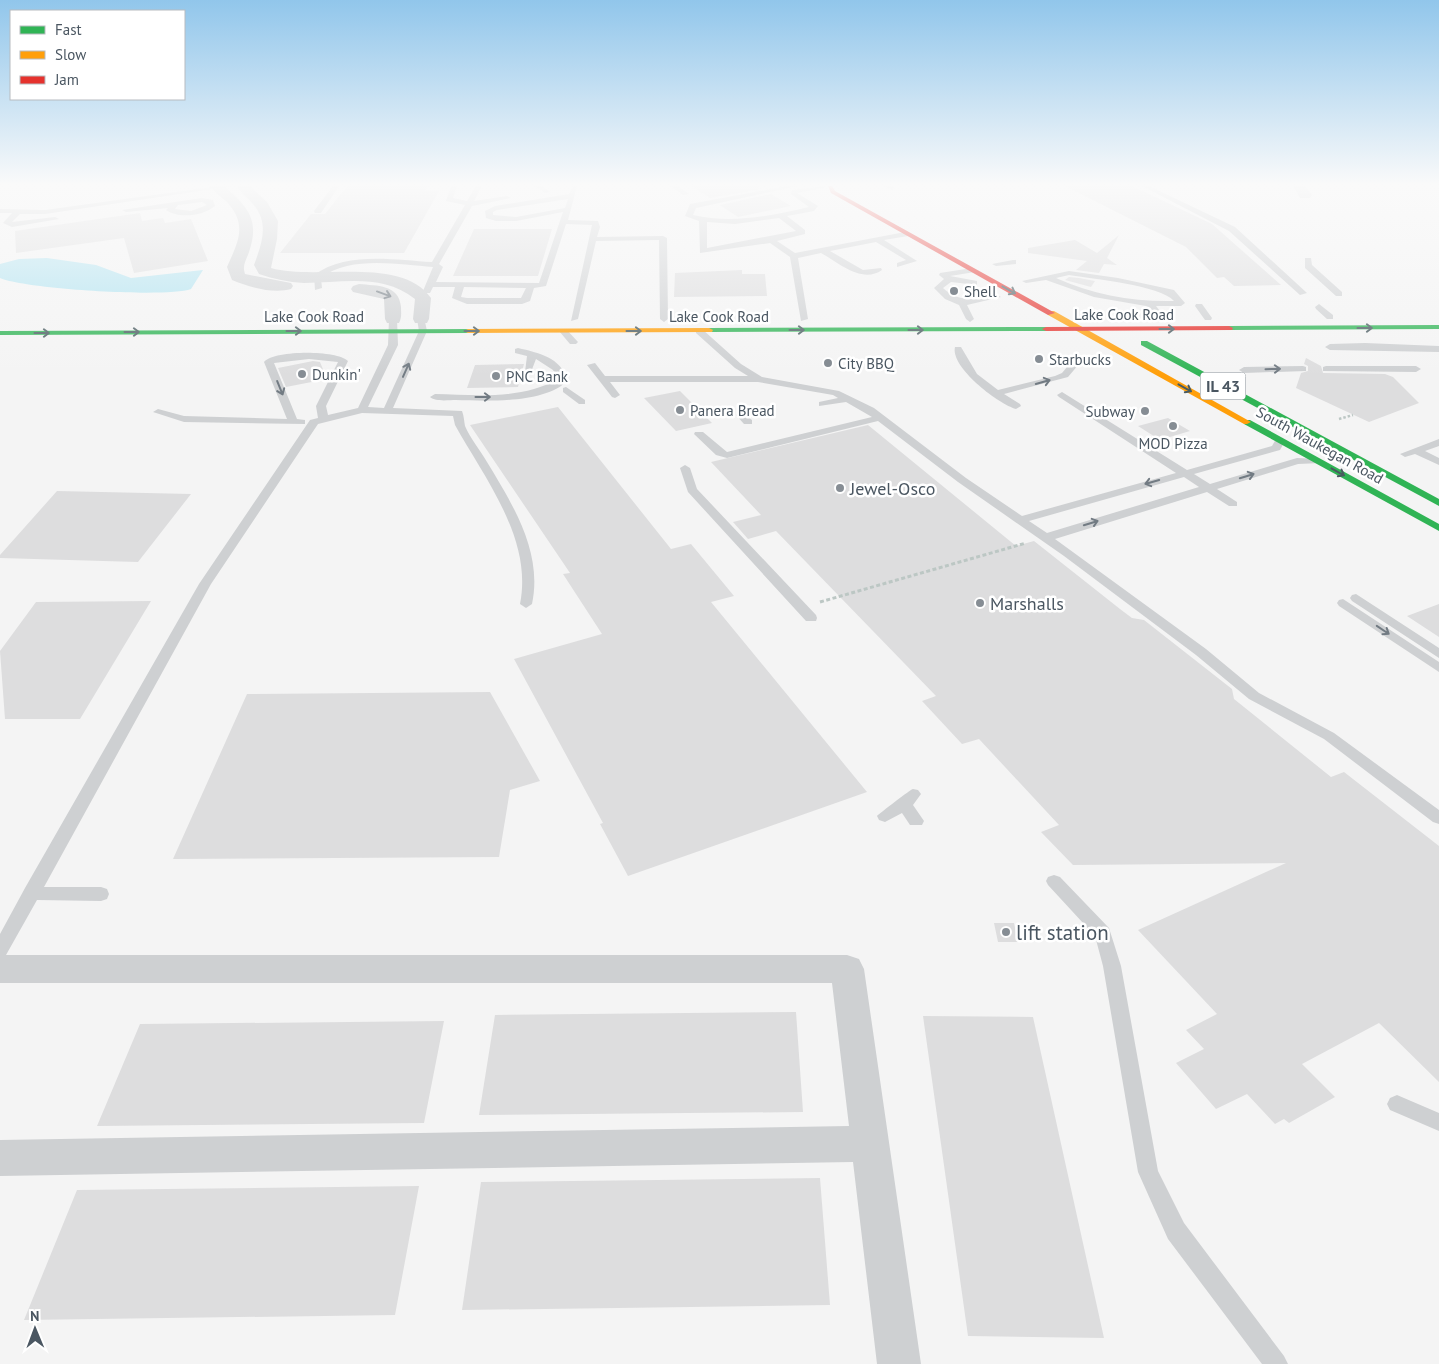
<svg xmlns="http://www.w3.org/2000/svg" width="1439" height="1364" font-family="'PT Sans',sans-serif">
	<style>
		.water { fill: #aee2f0 }
		.building { fill: #ddddde }
		.lines { fill: none; stroke-linecap: round; stroke-linejoin: round }
		.path-far1 { stroke: #bcc7c4; stroke-width: 2.5; stroke-dasharray: 2.5 2; stroke-linecap: butt }
		.path { stroke: #bcc7c4; stroke-width: 3; stroke-dasharray: 4 2.5; stroke-linecap: butt }
		.lane { fill: #ced0d2; fill-rule: evenodd }
		.street { fill: #ced0d2; fill-rule: evenodd }
		.fast { fill: #30b455; fill-rule: evenodd }
		.slow { fill: #ff9f0a; fill-rule: evenodd }
		.jam { fill: #e5322d; fill-rule: evenodd }
		.oneway { stroke: #495b60 }
		.oneway2 { stroke: #727b83 }
		.poi-dot { fill: #868d94; stroke: #fff; stroke-width: 2 }
		.labels { text-anchor: middle; dominant-baseline: central; stroke-width: 5; stroke-linejoin: round; paint-order: stroke }
		.far-poi-label { font-size: 15px; fill: #4a5661; stroke: #fff; text-anchor: start }
		.far-street-label { font-size: 15px; fill: #4a5661; stroke: #fff }
		.shield { fill: #fff; stroke: #808990; stroke-width: 1 }
		.shield-label { font-size: 16px; font-weight: bold; fill: #4a5661 }
		.poi-label { font-size: 18px; fill: #4a5661; stroke: #fff; text-anchor: start }
		.near-poi-label { font-size: 21px; fill: #4a5661; stroke: #fff; text-anchor: start }
	</style>
	<rect width="100%" height="100%" fill="#f4f4f4"/>
	<!-- water -->
	<path class="water" d="M47,258L96,265L131,278L203,270L191,289C166,298 25,289 0,278V264L19,259Z"/>
	<!-- building -->
	<path class="building" d="M347,186H429L425,191H439L404,253H280L311,214H325Z
		M691,186H756L762,189L710,198Z
		M1065,186H1132L1212,224L1281,285L1234,286L1224,277L1217,278L1186,247Z
		M771,194L791,206L738,217L720,205Z
		M140,213L142,221L163,218L165,223L191,219L208,261L134,273L124,238L16,253L15,231Z
		M474,229H552L538,276H453Z
		M1119,235L1107,258L1117,265L1104,264L1099,273L1076,270L1087,261L1028,253V248L1075,240L1097,253Z
		M742,270V274H765L767,296L674,297L675,273Z
		M1069,277L1079,278L1095,281L1091,287L1065,280Z
		M1306,358L1321,366L1323,373L1385,374L1393,377L1419,403L1369,422L1296,388L1301,373L1308,371V366L1304,364Z
		M313,361L320,362L327,379L286,387L278,368Z
		M524,364L518,387L467,388L475,365Z
		M680,391L712,423L676,431L644,398Z
		M558,407L671,549L691,544L734,596L711,602L867,792L628,876L600,824L603,823L514,659L602,634L563,574L570,573L470,425Z
		M1168,418L1190,431L1160,440L1138,426Z
		M868,425L1016,546L1034,541L1120,609L1132,618L1144,620L1232,689L1234,699L1331,777L1344,772L1439,846V1082L1379,1023L1302,1064L1335,1097L1289,1123L1284,1119L1275,1124L1247,1094L1216,1109L1176,1063L1204,1049L1186,1030L1217,1014L1138,930L1286,863L1073,865L1041,832L1059,825L979,739L962,744L922,701L936,696L776,531L748,539L733,522L761,515L711,462Z
		M57,491L191,494L138,562L0,558V555Z
		M151,601L80,719H5L0,651L36,602Z
		M1439,604V637L1407,616Z
		M490,692L540,781L510,790L499,857L173,859L247,694Z
		M994,923H1014L1018,942H998Z
		M796,1012L803,1112L479,1115L495,1015Z
		M923,1016L1033,1017L1104,1338L968,1336Z
		M444,1021L424,1123L97,1126L140,1024Z
		M820,1178L830,1305L462,1310L481,1182Z
		M419,1186L395,1315L24,1320L77,1190Z"/>
	<g class="lines">
		<!-- path-far1 -->
		<path class="path-far1" d="M1339,419L1353,415"/>
		<!-- path -->
		<path class="path" d="M820,602L1026,543"/>
		<!-- lane -->
		<path class="lane" d="M219,186H233L45,214H20L12,222L55,217L59,219L12,227L3,223L12,213H0V209L45,210Z
			M333,186H339L321,213H315L314,211Z
			M451,186H457L453,198L467,201L476,186H482L474,201L507,196L511,198L472,206L439,264L443,267L436,282L539,283L563,212L516,221H496L486,218L485,211L495,206L569,194L573,186H577L568,220L598,221L600,227L597,237L663,236L667,238L668,319L664,322L660,319L659,240L596,241L578,319L571,321L592,225L566,224L546,286L534,288L530,301L522,304H467L452,298L455,287H433L430,293H424L423,291L433,267C399,265 351,255 321,278L322,288L315,290L314,275C346,251 395,260 432,262L465,205L446,201ZM568,199L565,208L516,217L493,215V212L497,210ZM464,287L526,288L521,298H467L461,297Z
			M535,186H542L550,192L545,193Z
			M671,186H678L689,194L683,195Z
			M787,186H798L696,208L693,215C732,224 770,216 809,207L791,194L792,190L826,186L823,188L797,193L818,206L814,211L787,216L805,230V234L777,241L795,253L905,232H908V236L884,240L917,261L897,267V263L906,260L876,242L830,251L863,270L881,268L882,270C862,284 839,263 821,253L798,258L808,319L801,321L790,257L770,243L700,253L699,221L685,216L690,204ZM779,218L796,231L707,248V222L735,224Z
			M884,186H892L895,188L892,190Z
			M1142,186H1149L1235,227L1307,293L1300,295L1229,231Z
			M202,198L213,200L215,206C203,216 179,219 166,210L168,208L126,212L122,210ZM202,202L207,205L191,211L175,209L178,205Z
			M1305,258H1311L1312,265L1342,292V296H1336L1305,268Z
			M1013,260H1016V264L996,266L992,264Z
			M972,268L976,270L975,272L950,276L977,281V285L951,282L943,288C958,302 970,299 989,296L979,289L983,287L1001,297L967,305L974,319L970,322L966,319L959,305L945,299L934,288L944,279L939,275L940,273Z
			M1069,271L1118,278L1174,290L1185,303L1181,306H1156L1166,319L1162,322L1146,306L1094,297L1046,280L1026,283L1022,281ZM1069,275C1092,279 1160,285 1174,301C1134,302 1093,295 1056,278Z
			M1196,304H1202L1212,318L1211,320H1205L1195,306Z
			M1319,304L1333,315V319H1327L1316,309L1315,307Z
			M393,316L397,319L398,345L368,407L384,408L419,331L417,319L424,317L427,331L393,408L462,411C464,416 464,421 465,426C470,438 480,450 487,462C513,505 543,552 532,604L526,608L520,604C533,539 485,479 455,425L453,416L362,413L318,424L211,584L44,887H101L107,889L109,894L107,899L101,901L37,900L6,955L0,957V934L25,888L199,584L310,420L318,418L316,406L338,362L309,359L274,363L297,419L305,420V424L184,422L153,412L158,409L184,416L287,419L264,362C275,350 336,350 348,361L326,406L328,415L358,408L388,345L389,319Z
			M560,329H566L578,342L576,344H570L559,331Z
			M696,329H702L741,364L762,377L839,391L874,408L966,478L1022,516L1176,473L1059,397L1057,395L1062,392L1187,470L1272,446L1276,439L1280,438L1285,441L1280,450L1194,474L1210,484L1297,458L1321,459V463L1298,464L1217,489L1237,502V506H1229L1207,492L1055,539L1206,649L1259,693L1334,733L1439,810V824L1433,822L1324,739L1249,699L1196,655L1064,556L958,482L878,421L727,458L716,455L694,434L695,432H703L727,452L872,417L846,402L819,406V402L838,398L833,395L758,382H610L620,395L615,398L612,397L587,365L595,363L605,376H748L735,368L696,333ZM1184,477L1199,487L1047,533L1029,521Z
			M1365,343L1439,346V352L1330,350L1325,347L1330,344Z
			M955,347H961L977,374L998,390L1055,376L1062,373L1077,355L1085,357L1068,377L1004,394L1020,404L1021,406L1016,409C998,404 950,367 955,347Z
			M518,348C539,353 560,357 568,380C546,404 486,401 456,400C448,400 436,402 430,397L435,394C475,395 522,400 558,379L553,370L536,359L531,372H525L527,356L515,353V349Z
			M1303,366L1306,367V371L1244,373L1239,370L1244,367Z
			M1326,366H1416L1421,369L1416,372L1323,371V367Z
			M566,387L585,400V404H579L563,392V388Z
			M741,412L752,420V424H744L736,415Z
			M1439,439V446L1425,451L1439,458V465L1415,454L1405,457L1400,454Z
			M685,465L690,468L697,489L816,615L817,618L816,621H806L688,492L680,468Z
			M1356,594L1439,648V658L1352,601L1350,598L1352,595Z
			M1343,599L1439,662V672L1339,606L1337,603L1339,600Z
			M913,789L918,790L921,794L913,805L924,821L922,825H910L902,813L885,822L879,820L877,816C879,814 911,789 913,789Z
			M1054,875L1060,877L1109,928L1121,966L1158,1171L1184,1223L1284,1356L1288,1364H1262L1168,1239L1138,1172L1103,966L1095,936L1048,885L1046,881L1048,877Z
			M1397,1095L1439,1113V1131L1390,1110L1387,1104L1390,1098Z"/>
		<!-- street -->
		<path class="street" d="M211,186H224C248,207 260,220 249,252C246,261 242,265 245,274L291,283L293,286L291,289C273,294 249,287 232,280L227,267C238,242 248,225 227,202C221,197 214,192 211,186Z
			M237,186H250L267,202L278,221L277,239L271,268C316,281 401,255 431,298L429,319L427,323H415L413,319L415,299C382,273 343,283 304,283C288,282 274,279 259,274L254,265C262,243 270,222 252,203C247,197 240,192 237,186Z
			M1293,186H1305L1312,195L1310,198H1300Z
			M359,284C377,286 399,284 401,307C401,313 402,317 399,323H387L385,319L384,299L353,292L351,289L353,286Z
			M0,955H847L859,959L864,969L921,1364H877L853,1162L0,1176V1140L849,1126L832,983H0Z"/>
		<!-- fast -->
		<path class="fast" d="M1439,325V329L1229,330L1225,328L1229,326Z
			M1046,327L1050,329L1049,331L709,332L705,330L709,328Z
			M471,329L472,331L468,333L0,335V331Z
			M1141,341H1147L1439,499V506L1141,345Z
			M1244,420H1250L1439,524V531L1244,424Z"/>
		<!-- slow -->
		<path class="slow" d="M1048,311H1054L1251,422L1247,424H1244L1048,315Z
			M709,328L713,330L712,332L468,333L464,331L468,329Z"/>
		<!-- jam -->
		<path class="jam" d="M828,186H832L835,191L1055,313L1048,315L831,193Z
			M1229,326L1233,328L1232,330L1046,331L1042,329L1046,327Z"/>
	</g>
	<!-- one-way arrows -->
	<defs><path id="oneway-shaft" d="M-6 0H5M1.5-3L5.5 0L1.5 3" fill="none" stroke-width="1.6" stroke-linecap="round" stroke-linejoin="round" transform="scale(1.25)"/></defs>
	<g class="oneway">
		<use href="#oneway-shaft" transform="translate(1009 290) rotate(29)"/>
		<use href="#oneway-shaft" transform="translate(1365 328)"/>
		<use href="#oneway-shaft" transform="translate(1167 329)"/>
		<use href="#oneway-shaft" transform="translate(797 330)"/>
		<use href="#oneway-shaft" transform="translate(916 330)"/>
		<use href="#oneway-shaft" transform="translate(294 331)"/>
		<use href="#oneway-shaft" transform="translate(472 331)"/>
		<use href="#oneway-shaft" transform="translate(634 331)"/>
		<use href="#oneway-shaft" transform="translate(132 332)"/>
		<use href="#oneway-shaft" transform="translate(42 333)"/>
		<use href="#oneway-shaft" transform="translate(1185 388) rotate(29)"/>
		<use href="#oneway-shaft" transform="translate(1338 472) rotate(29)"/>
	</g>
	<g class="oneway2">
		<use href="#oneway-shaft" transform="translate(384 294) rotate(20)"/>
		<use href="#oneway-shaft" transform="translate(1273 369) rotate(-1)"/>
		<use href="#oneway-shaft" transform="translate(406 370) rotate(-66)"/>
		<use href="#oneway-shaft" transform="translate(1043 382) rotate(-16)"/>
		<use href="#oneway-shaft" transform="translate(280 388) rotate(68)"/>
		<use href="#oneway-shaft" transform="translate(483 397)"/>
		<use href="#oneway-shaft" transform="translate(1247 476) rotate(-17)"/>
		<use href="#oneway-shaft" transform="translate(1152 482) rotate(164)"/>
		<use href="#oneway-shaft" transform="translate(1091 523) rotate(-17)"/>
		<use href="#oneway-shaft" transform="translate(1383 630) rotate(34)"/>
	</g>
	<!-- sky -->
	<linearGradient id="sky" x2="0" y2="1"><stop stop-color="#91c6eb"/><stop offset="0.49" stop-color="#fafafa"/><stop offset="1" stop-color="#fafafa" stop-opacity="0"/></linearGradient>
	<rect width="1439" height="376" fill="url(#sky)"/>
	<!-- markers -->
	<g class="poi-dot">
		<circle cx="954" cy="291" r="5"/>
		<circle cx="1039" cy="359" r="5"/>
		<circle cx="828" cy="363" r="5"/>
		<circle cx="302" cy="374" r="5"/>
		<circle cx="496" cy="376" r="5"/>
		<circle cx="680" cy="410" r="5"/>
		<circle cx="1145" cy="411" r="5"/>
		<circle cx="1173" cy="426" r="5"/>
		<circle cx="840" cy="488" r="5"/>
		<circle cx="980" cy="603" r="5"/>
		<circle cx="1006" cy="932" r="5"/>
	</g>
	<g class="labels">
		<!-- far-poi labels -->
		<g class="far-poi-label">
			<text x="964" y="291">Shell</text>
			<text x="1049" y="359">Starbucks</text>
			<text x="838" y="363">City BBQ</text>
			<text x="312" y="374">Dunkin'</text>
			<text x="506" y="376">PNC Bank</text>
			<text x="690" y="410">Panera Bread</text>
			<text x="1135" y="411" text-anchor="end">Subway</text>
			<text x="1173" y="443" text-anchor="middle">MOD Pizza</text>
		</g>
		<!-- far-street labels -->
		<g class="far-street-label">
			<text x="1124" y="314">Lake Cook Road</text>
			<text x="314" y="316">Lake Cook Road</text>
			<text x="719" y="316">Lake Cook Road</text>
			<text transform="translate(1320 445) rotate(29)">South Waukegan Road</text>
		</g>
		<!-- shield labels -->
		<rect class="shield" x="1200.5" y="372.5" width="45" height="27" rx="4"/>
		<g class="shield-label">
			<text x="1223" y="386">IL 43</text>
		</g>
		<!-- poi labels -->
		<g class="poi-label">
			<text x="850" y="488">Jewel-Osco</text>
			<text x="990" y="603">Marshalls</text>
		</g>
		<!-- near-poi labels -->
		<g class="near-poi-label">
			<text x="1016" y="932">lift station</text>
		</g>
	</g>
	<!-- legend -->
	<rect x="10" y="10" width="175" height="90" fill="#ffffff" stroke="#b7bbc0"/>
	<rect x="20" y="26" width="25" height="8" fill="#30b455" stroke="#b7bbc0"/>
	<text x="55" y="35" font-size="15" fill="#4a5661">Fast</text>
	<rect x="20" y="51" width="25" height="8" fill="#ff9f0a" stroke="#b7bbc0"/>
	<text x="55" y="60" font-size="15" fill="#4a5661">Slow</text>
	<rect x="20" y="76" width="25" height="8" fill="#e5322d" stroke="#b7bbc0"/>
	<text x="55" y="85" font-size="15" fill="#4a5661">Jam</text>
	<!-- north arrow -->
	<g transform="translate(35 1329) rotate(359)" stroke="#ffffff" stroke-width="4" paint-order="stroke">
	<path d="M0-4L9 19L0 12L-9 19Z" fill="#4a5661"/>
	<text y="-8" font-size="14" font-weight="bold" text-anchor="middle" fill="#4a5661">N</text>
	</g>
</svg>
